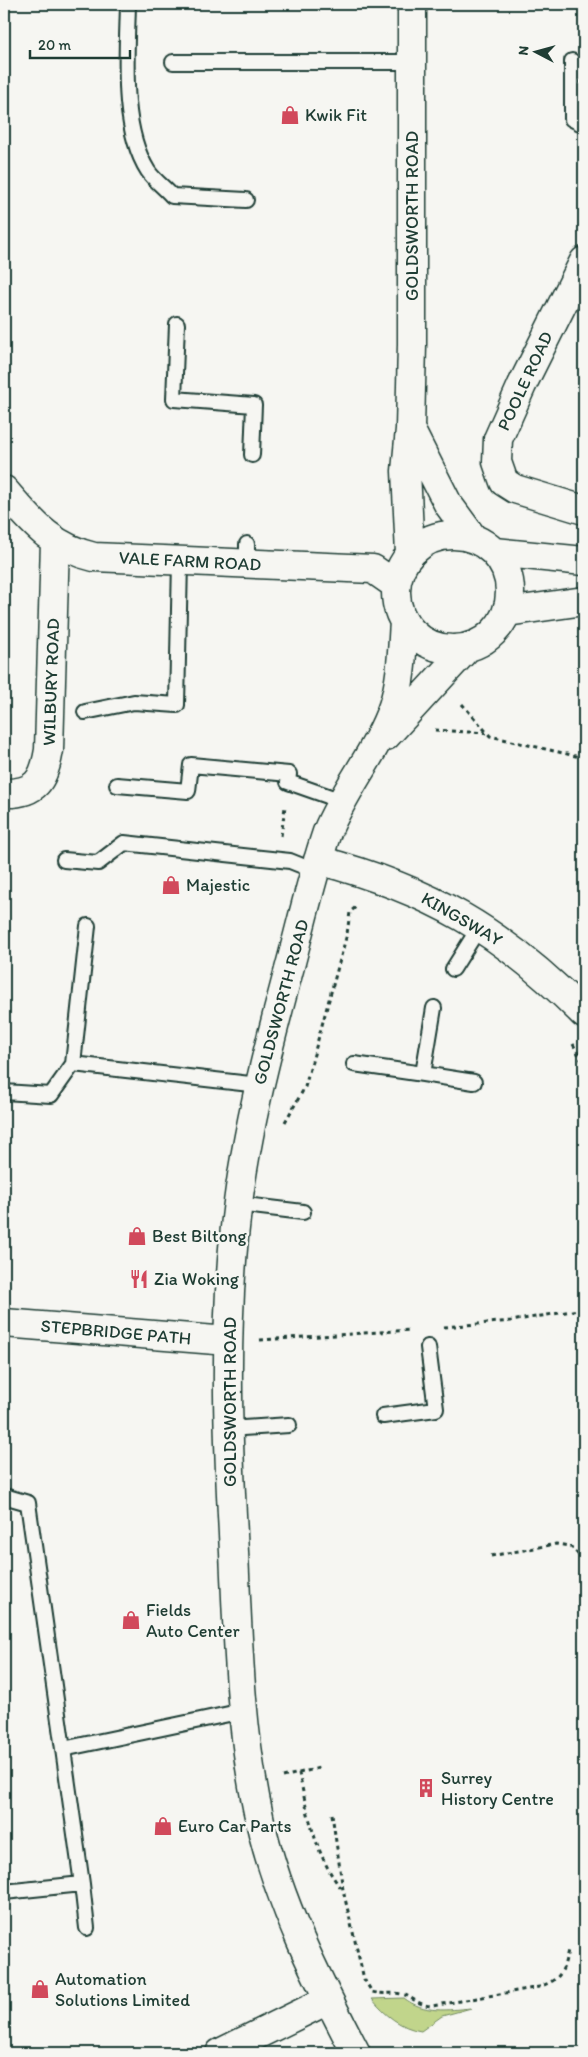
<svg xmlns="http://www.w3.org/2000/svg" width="588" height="2057" font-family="Itim,sans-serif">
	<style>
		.green { fill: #c1d58b; stroke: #708960 }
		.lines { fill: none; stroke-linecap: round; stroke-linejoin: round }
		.service-casing { stroke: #1f3d34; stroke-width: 18 }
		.minor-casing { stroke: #1f3d34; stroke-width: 31 }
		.path { stroke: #1f3d34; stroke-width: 3; stroke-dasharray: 4 4; stroke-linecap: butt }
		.service { stroke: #f6f6f2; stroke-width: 14 }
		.minor { stroke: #f6f6f2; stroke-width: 28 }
		.labels { text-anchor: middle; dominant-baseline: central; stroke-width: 5; stroke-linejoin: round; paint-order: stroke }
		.poi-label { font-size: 18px; fill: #1f3d34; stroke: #f6f6f2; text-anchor: start }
		.street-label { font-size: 18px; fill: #1f3d34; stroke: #f6f6f2 }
	</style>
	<rect width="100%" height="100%" fill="#f6f6f2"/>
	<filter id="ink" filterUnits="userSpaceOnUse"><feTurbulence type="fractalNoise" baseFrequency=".02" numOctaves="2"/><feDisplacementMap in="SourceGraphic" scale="10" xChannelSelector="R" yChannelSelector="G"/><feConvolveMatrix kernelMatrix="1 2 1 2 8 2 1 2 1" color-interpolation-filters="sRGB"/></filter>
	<g filter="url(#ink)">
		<!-- green -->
		<path class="green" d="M404,1998C424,2014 448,2010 471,2008L442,2016L421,2031C401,2028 385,2015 372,1999Z"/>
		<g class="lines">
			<!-- service casing -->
			<g class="service-casing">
				<path id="service" d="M128,4C127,54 120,127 148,171C154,180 165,188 172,196L246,200
					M572,61V119L584,125
					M173,62H413
					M177,324L174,399L254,405L252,455
					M247,544V564
					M85,712L134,702L177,705L180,561
					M117,785L188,791L191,765L289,774L288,782L342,801
					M64,860L98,863L124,843L290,861L315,871
					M453,969L480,926
					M434,1008L423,1074L474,1082
					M73,1064L259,1085
					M354,1064L423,1074
					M4,1092L51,1095L73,1064L88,926
					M237,1204L303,1212
					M383,1416L436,1409L428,1347
					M228,1429L289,1425
					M4,1496L28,1503L63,1749
					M82,1884L87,1928
					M4,1892L82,1884L63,1749L243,1711"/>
			</g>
			<!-- minor casing -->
			<g class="minor-casing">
				<path id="minor" d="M584,261L522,385L498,439L497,462L504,482L515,489L584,510
					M410,429L448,504L473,538
					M4,490C32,522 51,547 94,557L373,569L396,585
					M396 592a57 57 0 1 1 114 0a57 57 0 1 1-114 0Z
					M495,552L584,561
					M410,554L406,471L410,429L412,344V4
					M507,612L584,601
					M386,736L468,647
					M4,793C36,794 44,780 49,750L55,542
					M318,860C431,890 502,931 584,1014
					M4,1323L228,1341
					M220,2053L328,2000
					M356,2053C317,1978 279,1904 260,1821C240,1733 238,1641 234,1552C228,1447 224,1341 234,1237C243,1144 266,1055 290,966C302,921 312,876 327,832C345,788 378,750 393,706C402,679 402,649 404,622"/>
			</g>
			<!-- path -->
			<path class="path" d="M462,704L490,736L584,758
				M435,730L486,733
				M281,836L285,807
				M573,1044L584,1065
				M285,1122L305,1087L347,934L350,912L358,905
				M444,1327L511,1321L584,1309
				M260,1340L410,1330
				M491,1556L556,1544L570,1546L584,1560
				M299,1773L319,1768
				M283,1777L299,1773C307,1811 316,1860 343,1890
				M332,1814L343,1890L364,1979L372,1992C385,1995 391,1992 401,1994C411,1995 416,2005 432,2006L539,1987C561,1979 563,1973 568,1950"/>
			<!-- service -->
			<use href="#service" class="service"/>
			<!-- minor -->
			<use href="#minor" class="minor"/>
		</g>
	</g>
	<!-- icons -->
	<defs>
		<g id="shop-bare" transform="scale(1.5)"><path d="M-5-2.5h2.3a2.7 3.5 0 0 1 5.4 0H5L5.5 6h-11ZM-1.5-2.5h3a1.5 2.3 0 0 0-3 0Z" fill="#d1495b" stroke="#f6f6f2" stroke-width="2.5" paint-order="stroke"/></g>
		<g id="restaurant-bare" transform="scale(1.5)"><path d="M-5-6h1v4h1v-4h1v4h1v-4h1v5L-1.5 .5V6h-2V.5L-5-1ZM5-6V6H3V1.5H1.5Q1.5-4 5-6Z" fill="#d1495b" stroke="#f6f6f2" stroke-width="2.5" paint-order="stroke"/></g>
		<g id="building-bare" transform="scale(1.5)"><path d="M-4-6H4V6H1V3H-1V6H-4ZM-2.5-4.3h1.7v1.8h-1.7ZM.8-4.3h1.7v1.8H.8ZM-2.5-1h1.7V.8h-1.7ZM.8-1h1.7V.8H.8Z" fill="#d1495b" stroke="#f6f6f2" stroke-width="2.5" paint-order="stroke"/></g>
	</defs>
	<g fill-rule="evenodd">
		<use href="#shop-bare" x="290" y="115"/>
		<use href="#shop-bare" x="171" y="885"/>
		<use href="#shop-bare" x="137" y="1236"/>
		<use href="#restaurant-bare" x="139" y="1279"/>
		<use href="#shop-bare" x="131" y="1620"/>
		<use href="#building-bare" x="426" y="1788"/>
		<use href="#shop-bare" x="163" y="1826"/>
		<use href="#shop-bare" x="40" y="1989"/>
	</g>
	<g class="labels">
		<!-- poi labels -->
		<g class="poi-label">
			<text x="305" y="115">Kwik Fit</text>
			<text x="186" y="885">Majestic</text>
			<text x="152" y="1236">Best Biltong</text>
			<text x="154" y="1279">Zia Woking</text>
			<text x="146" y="1610">Fields<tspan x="146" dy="21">Auto Center</tspan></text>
			<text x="441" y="1778">Surrey<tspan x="441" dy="21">History Centre</tspan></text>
			<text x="178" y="1826">Euro Car Parts</text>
			<text x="55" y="1979">Automation<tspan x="55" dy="21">Solutions Limited</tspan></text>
		</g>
		<!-- street labels -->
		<g class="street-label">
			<text transform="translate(412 216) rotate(-90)">GOLDSWORTH ROAD</text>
			<text transform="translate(525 381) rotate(-65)">POOLE ROAD</text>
			<text transform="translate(190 561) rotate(3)">VALE FARM ROAD</text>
			<text transform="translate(51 682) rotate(-88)">WILBURY ROAD</text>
			<text transform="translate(462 919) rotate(30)">KINGSWAY</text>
			<text transform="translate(281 1002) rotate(-75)">GOLDSWORTH ROAD</text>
			<text transform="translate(116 1332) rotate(5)">STEPBRIDGE PATH</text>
			<text transform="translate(230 1402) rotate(-90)">GOLDSWORTH ROAD</text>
		</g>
	</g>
	<!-- margin -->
	<rect width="588" height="2057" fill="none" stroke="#f6f6f2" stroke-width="20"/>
	<rect x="10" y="10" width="568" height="2037" fill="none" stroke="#1f3d34" stroke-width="2" filter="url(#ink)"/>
	<!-- north arrow -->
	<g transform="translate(536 52) rotate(276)" stroke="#f6f6f2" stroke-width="4" paint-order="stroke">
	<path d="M0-4L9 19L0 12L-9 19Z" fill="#1f3d34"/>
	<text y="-8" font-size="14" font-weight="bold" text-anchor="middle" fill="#1f3d34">N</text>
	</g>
	<!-- scale -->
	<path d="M30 50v8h100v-8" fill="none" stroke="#1f3d34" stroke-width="2.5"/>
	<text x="38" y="50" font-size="15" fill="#1f3d34" stroke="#f6f6f2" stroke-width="4" paint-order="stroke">20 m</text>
</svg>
